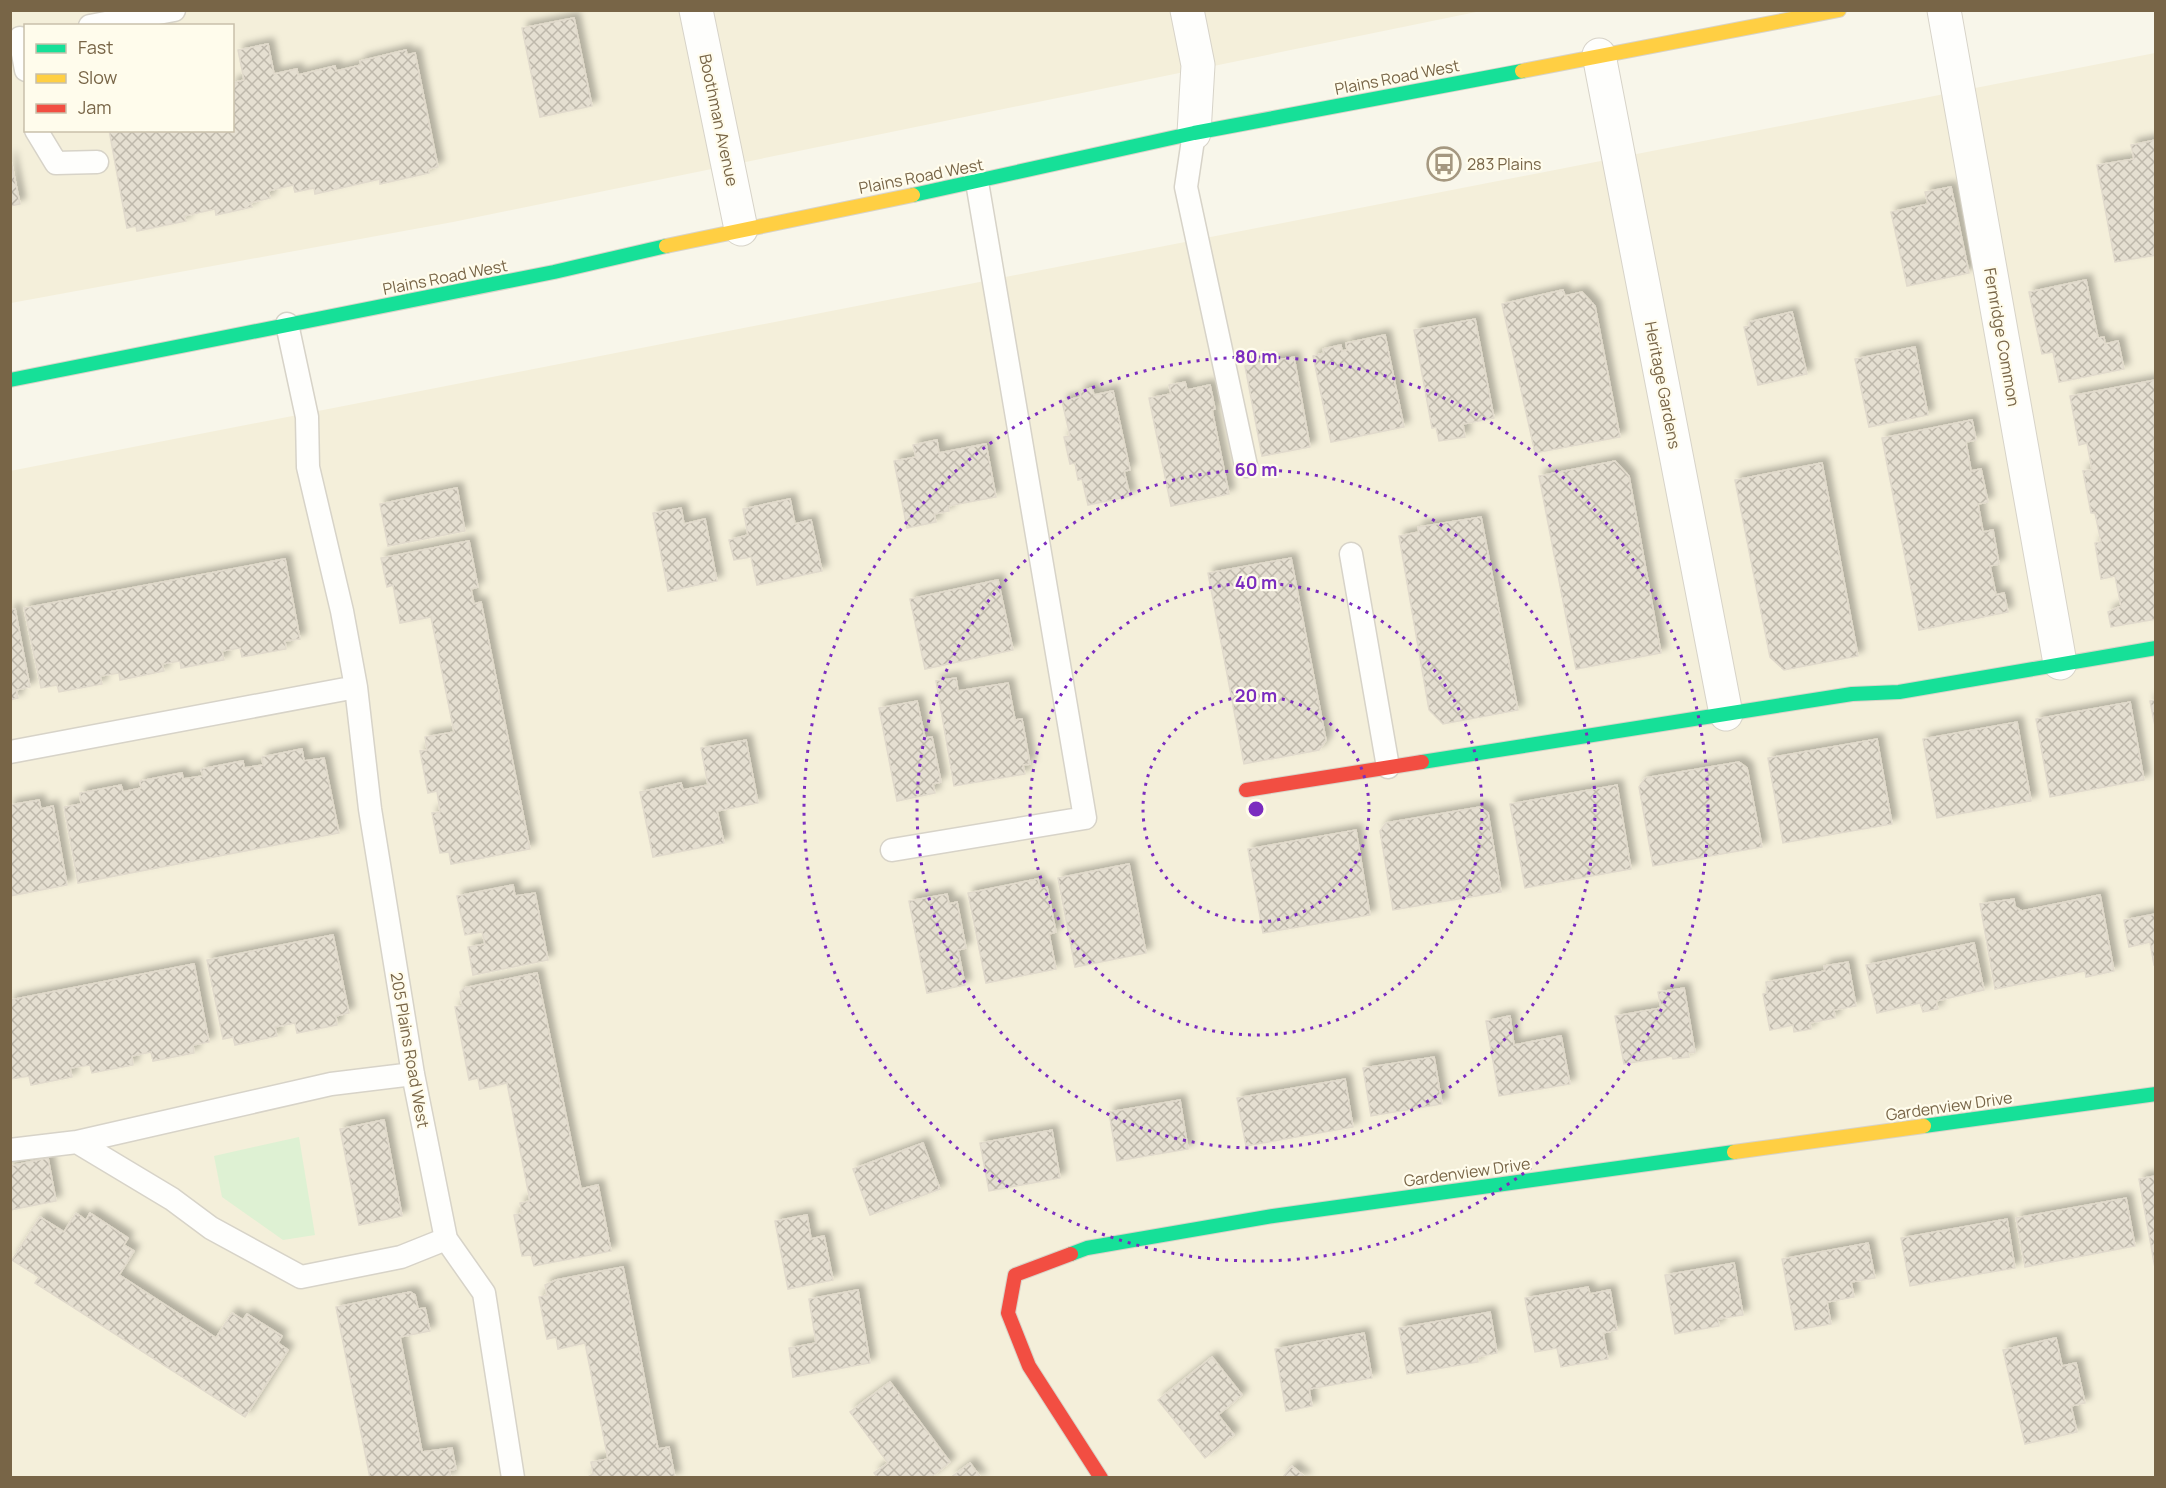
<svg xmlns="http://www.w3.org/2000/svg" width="2166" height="1488" font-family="Manrope,sans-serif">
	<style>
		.residential { fill: #f4efda; fill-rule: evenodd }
		.green { fill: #def1d3 }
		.building { fill: url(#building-cross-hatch); stroke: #e1dacc; stroke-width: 1.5; filter: url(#shadow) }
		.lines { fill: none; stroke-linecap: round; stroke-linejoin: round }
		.lane-casing { stroke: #d7d3c8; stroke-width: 25 }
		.street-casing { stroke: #d7d3c8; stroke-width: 35 }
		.fast-casing { stroke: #d8d3c8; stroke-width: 16 }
		.slow-casing { stroke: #d8d3c8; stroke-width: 16 }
		.jam-casing { stroke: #d8d3c8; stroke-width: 16 }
		.lane { stroke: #fefefc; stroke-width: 22 }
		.street { stroke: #fefefc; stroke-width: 33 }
		.fast { stroke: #16e098; stroke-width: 14 }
		.slow { stroke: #ffcf43; stroke-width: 14 }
		.jam { stroke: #f24e42; stroke-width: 14 }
		.ring { fill: none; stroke: #7b2cbf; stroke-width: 3; stroke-dasharray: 3 6 }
		.labels { text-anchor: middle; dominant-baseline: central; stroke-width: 4.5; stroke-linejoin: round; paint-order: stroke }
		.street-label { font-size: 16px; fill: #786547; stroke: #fffcec }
		.poi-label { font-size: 16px; fill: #786547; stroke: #fffcec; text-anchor: start }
		.centre { fill: #7b2cbf; stroke: #fffcec; stroke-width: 3 }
		.ring-label { font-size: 18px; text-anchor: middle; font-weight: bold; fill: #7b2cbf; stroke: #fffcec; stroke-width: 4.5; stroke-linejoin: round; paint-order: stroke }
	</style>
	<defs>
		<pattern id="building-cross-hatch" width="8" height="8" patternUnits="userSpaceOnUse" patternTransform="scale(1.5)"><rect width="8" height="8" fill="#e5dfd1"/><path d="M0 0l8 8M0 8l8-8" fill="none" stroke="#beb8ab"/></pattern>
		<filter id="shadow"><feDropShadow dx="5.5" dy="-5.5" stdDeviation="3" flood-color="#0004"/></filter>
	</defs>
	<rect width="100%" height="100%" fill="#f8f6ea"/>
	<!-- residential -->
	<path class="residential" d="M11,11H1481L453,222L11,303ZM26,26H232V130H26Z
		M2155,53V1477H11L10,471Z"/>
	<!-- green -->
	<path class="green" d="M299,1137L315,1235L283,1240L222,1197L214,1156Z"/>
	<!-- building -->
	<path class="building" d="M574,18L592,106L540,117L522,28Z
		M268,44L274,74L297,69L298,75L335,66L336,71L361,65L360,61L406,50L407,55L415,53L438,167L428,169L429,173L380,184V179L315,194L314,188L295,192L293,185L268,191L270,198L250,203L252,207L216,215L215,209L184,216L186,221L137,231L136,226L127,228L109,130H232V83L244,80L238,50Z
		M2156,140V255L2115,262L2097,165L2134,159L2131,145Z
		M10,156L20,204L10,206Z
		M1951,187L1969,273L1907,286L1891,212L1928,204L1925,192Z
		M2086,280L2098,338L2104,337L2105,344L2118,341L2124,369L2059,382L2053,352L2042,354L2029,292Z
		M1563,290L1565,296L1582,292L1595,306L1620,437L1535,453L1502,304Z
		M1792,312L1807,374L1758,385L1744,327L1750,326L1749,322Z
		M1475,319L1494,418L1463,424L1465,437L1439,441L1436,427L1432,428L1414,330Z
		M1385,335L1404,427L1331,442L1313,356L1324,353L1323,349L1341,345L1342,351L1347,350L1346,343Z
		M1915,347L1928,415L1869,427L1855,359Z
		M1294,357L1310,447L1262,456L1245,366Z
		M2156,380V619L2111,627L2108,612L2121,606L2115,576L2101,579L2095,543L2101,542L2095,513H2091L2083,471L2092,470L2087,443L2079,445L2070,396Z
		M1185,382L1187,390L1210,385L1215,409L1212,410L1229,494L1171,506L1149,398L1171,394L1169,385Z
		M1092,388L1094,395L1113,391L1130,470L1124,471L1130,496L1088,505L1082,479L1078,480L1075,463L1070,464L1064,437L1070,436L1062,401L1081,397L1080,391Z
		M1972,420L1976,440L1966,442L1971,471L1981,469L1988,502L1978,504L1983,532L1993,530L1999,564L1990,566L1996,595L2004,593L2008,612L1919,630L1882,438Z
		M937,440L939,453L986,444L996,497L948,506L949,511L934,514L936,522L907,528L894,461L916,457L913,445Z
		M1615,461L1629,476L1661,653L1576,669L1539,476Z
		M1822,463L1858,656L1784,670L1770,657L1735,480Z
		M457,488L465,531L388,546L380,504Z
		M790,499L795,524L811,520L822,571L757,585L751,557L734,560L729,540L748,535L743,509Z
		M681,508L684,524L705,519L717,581L668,591L653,513Z
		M1481,517L1518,710L1443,724L1429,710L1399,536L1419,532L1418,527Z
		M469,541L478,587L471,589L474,604L481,602L530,849L451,864L449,852L440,853L432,813L440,812L437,791L428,793L420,751L427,750L425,737L454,732L431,617L400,623L393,585L387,587L381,558Z
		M1291,558L1326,740L1319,750L1244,764L1208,573Z
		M285,559L300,639L285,641L286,649L242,657L240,648L222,651L224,660L181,668L180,661L162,664L164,671L120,680L119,673L100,676L102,684L59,692L57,685L41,688L24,608Z
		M998,580L1013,650L925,669L910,599Z
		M15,609L30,687L16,690L18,698L10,700V610Z
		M956,678L958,691L1008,683L1015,720L1022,719L1030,764L1023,765L1025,774L954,786L936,681Z
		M2156,700V731L2150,701Z
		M917,701L925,738L932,737L941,782L933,784L935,793L897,801L879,708Z
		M2130,702L2144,780L2050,797L2036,719Z
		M2017,722L2031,801L1937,818L1923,739Z
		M1877,739L1892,824L1783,843L1768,758Z
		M746,740L758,803L717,811L724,843L653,857L640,792L681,783L683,790L708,785L701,748Z
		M302,749L304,761L324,758L339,833L78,883L64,807L81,804L80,793L121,785L123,792L141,788L140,781L182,773L183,779L203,776L201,769L243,761L244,768L263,765L262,757Z
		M1739,762L1747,768L1762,847L1653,866L1639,787L1645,778Z
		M1617,785L1631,869L1525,888L1510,804Z
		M39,800L41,809L53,806L67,885L10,896V805Z
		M1480,807L1488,813L1501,892L1393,910L1380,831L1386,823Z
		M1356,830L1370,915L1263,933L1248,849Z
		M1129,864L1146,953L1075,967L1058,878Z
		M1038,879L1040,888L1047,887L1056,932L1049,934L1056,969L986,983L968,893Z
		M513,885L515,896L535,893L548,960L473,975L468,947L485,944L482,932L465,935L457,896Z
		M947,894L949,904L957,902L966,948L958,950L965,985L927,993L909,901Z
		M2100,895L2114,971L2086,977L2085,971L1995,989L1980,904L2014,899L2015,907L2022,911Z
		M2156,914V964L2154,965L2150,942L2129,947L2124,920Z
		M333,935L349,1013L336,1016L337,1025L297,1033L295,1023L275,1027L277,1036L235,1045L233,1037L223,1039L207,960Z
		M1974,943L1984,990L1936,1001L1938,1009L1923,1012L1920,1003L1877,1013L1866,965Z
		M1848,962L1856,1006L1834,1010L1835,1018L1810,1023L1811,1029L1794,1032L1793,1025L1770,1030L1763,994L1767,993L1766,982L1825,971L1824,966Z
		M194,964L209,1042L193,1045L194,1053L153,1061L151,1052L132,1056L133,1065L92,1073L90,1065L70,1068L72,1077L31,1085L29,1076L10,1079V1000Z
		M537,973L581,1189L598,1185L611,1251L534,1266L531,1255L522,1256L514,1215L522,1213L520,1203L530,1201L507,1083L480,1089L478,1078L469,1080L455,1007L462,1006L460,992L464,988Z
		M1684,988L1695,1052L1688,1053L1689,1057L1673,1059L1672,1056L1624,1064L1615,1016L1661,1008L1658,992Z
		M1510,1016L1514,1045L1561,1036L1570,1084L1499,1096L1486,1021Z
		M1434,1057L1442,1104L1371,1116L1363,1068Z
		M1345,1079L1353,1127L1246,1146L1237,1098Z
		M1180,1100L1188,1149L1117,1161L1109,1112Z
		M384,1120L402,1216L359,1225L340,1129Z
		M1052,1130L1060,1178L989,1191L980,1143Z
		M923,1143L940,1189L870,1215L853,1169Z
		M48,1158L56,1201L10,1210V1166Z
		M2156,1176V1268H2155L2139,1179Z
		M2126,1198L2135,1246L2025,1267L2016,1218Z
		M76,1213L86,1220L90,1213L128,1238L124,1245L134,1251L119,1275L216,1338L232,1313L243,1320L247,1314L282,1336L278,1343L288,1350L245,1417L35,1283L39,1277L12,1260L40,1217L64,1232Z
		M807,1215L811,1239L824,1236L833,1280L788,1289L775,1221Z
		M2007,1219L2015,1268L1910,1286L1901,1238Z
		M1868,1243L1875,1278L1851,1282L1854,1297L1827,1302L1831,1324L1795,1330L1782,1259Z
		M1734,1263L1743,1315L1718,1319L1719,1326L1675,1334L1665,1275Z
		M623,1267L658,1449L669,1447L675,1478H586L593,1474L591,1462L608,1459L585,1343L558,1349L556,1337L547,1339L539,1297L547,1295L545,1285L556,1280Z
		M1588,1287L1590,1294L1610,1290L1617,1330L1603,1333L1608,1359L1561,1367L1557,1348L1535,1352L1525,1298Z
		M858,1290L870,1363L793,1377L789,1348L816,1343L809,1299Z
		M410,1292L415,1295L418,1309L425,1308L430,1331L400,1337L422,1452L452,1448L456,1469L449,1470L451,1478H370L336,1307Z
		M1490,1312L1497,1353L1477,1357L1478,1362L1407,1374L1399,1328Z
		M1364,1333L1372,1378L1309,1389L1312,1406L1286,1411L1275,1349Z
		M2056,1338L2062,1366L2076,1363L2085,1403L2071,1406L2077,1432L2025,1444L2003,1350Z
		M1212,1357L1242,1395L1218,1415L1234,1435L1205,1458L1158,1400Z
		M890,1382L950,1462L930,1478H878L874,1473L888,1463L850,1412Z
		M970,1463L981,1478H950Z
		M1292,1466L1306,1478H1282Z"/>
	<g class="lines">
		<!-- lane casing -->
		<g class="lane-casing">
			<path id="lane" d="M90,26L174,10
				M20,38L26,70
				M36,130L56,163L97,162
				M1194,133L1186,187L1246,466
				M287,324L307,417L308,467L342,611L356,687L370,809L413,1074L446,1239L484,1293L513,1478
				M1351,554L1388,767
				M10,752L356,687
				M892,850L1085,818L977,182
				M77,1142L172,1199L211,1228L301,1277L401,1257L446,1239
				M10,1150L77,1142L331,1084L413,1074"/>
		</g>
		<!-- street casing -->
		<g class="street-casing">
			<path id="street" d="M696,10L741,229
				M1187,10L1198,65L1194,133
				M1944,10L2060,663
				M1599,55L1726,714"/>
		</g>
		<!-- fast casing -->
		<g class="fast-casing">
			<path id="fast" d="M913,195L1194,133L1522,71
				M10,380L554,272L666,246
				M1422,762L1852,694L1899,692L2156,648
				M1924,1126L2156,1094
				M1071,1254L1087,1248L1273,1216L1734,1152"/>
		</g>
		<!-- slow casing -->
		<g class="slow-casing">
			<path id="slow" d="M1522,71L1839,10
				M666,246L913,195
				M1734,1152L1924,1126"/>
		</g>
		<!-- jam casing -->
		<g class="jam-casing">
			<path id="jam" d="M1246,790L1422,762
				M1071,1254L1015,1275L1008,1313L1029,1366L1101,1478"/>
		</g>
		<!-- lane -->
		<use href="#lane" class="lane"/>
		<!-- street -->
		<use href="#street" class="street"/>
		<!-- fast -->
		<use href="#fast" class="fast"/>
		<!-- slow -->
		<use href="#slow" class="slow"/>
		<!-- jam -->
		<use href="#jam" class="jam"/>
	</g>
	<!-- distance rings -->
	<g class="ring">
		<circle cx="1256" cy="809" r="113"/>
		<circle cx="1256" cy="809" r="226"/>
		<circle cx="1256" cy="809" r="339"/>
		<circle cx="1256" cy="809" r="452"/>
	</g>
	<!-- icons -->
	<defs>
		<g id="bus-ring" transform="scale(1.725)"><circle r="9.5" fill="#fffcec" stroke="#a59880" stroke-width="1.5"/><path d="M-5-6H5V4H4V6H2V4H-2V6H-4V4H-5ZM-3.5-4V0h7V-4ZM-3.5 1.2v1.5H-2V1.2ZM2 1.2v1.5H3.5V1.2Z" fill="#a59880"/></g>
	</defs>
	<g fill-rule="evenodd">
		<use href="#bus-ring" x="1444" y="164"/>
	</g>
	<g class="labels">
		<!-- street labels -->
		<g class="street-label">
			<text transform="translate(1397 77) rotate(-11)">Plains Road West</text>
			<text transform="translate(719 120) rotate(78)">Boothman Avenue</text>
			<text transform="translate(921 176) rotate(-11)">Plains Road West</text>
			<text transform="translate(445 277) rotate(-11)">Plains Road West</text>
			<text transform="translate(2002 337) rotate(80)">Fernridge Common</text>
			<text transform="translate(1663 385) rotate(79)">Heritage Gardens</text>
			<text transform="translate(410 1050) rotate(80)">205 Plains Road West</text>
			<text transform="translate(1949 1106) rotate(-8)">Gardenview Drive</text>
			<text transform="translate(1467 1172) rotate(-8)">Gardenview Drive</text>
		</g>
		<!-- poi labels -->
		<g class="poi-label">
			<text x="1467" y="164">283 Plains</text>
		</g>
	</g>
	<circle cx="1256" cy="809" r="9" class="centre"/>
	<g class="ring-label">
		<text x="1256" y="363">80 m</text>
		<text x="1256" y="476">60 m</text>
		<text x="1256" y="589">40 m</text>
		<text x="1256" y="702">20 m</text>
	</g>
	<!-- border -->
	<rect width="2166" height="1488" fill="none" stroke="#786547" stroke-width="24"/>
	<!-- legend -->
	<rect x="24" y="24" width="210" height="108" fill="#fffcec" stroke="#c9c0aa" stroke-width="1.5"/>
	<rect x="36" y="44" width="30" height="9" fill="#16e098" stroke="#c9c0aa" stroke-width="1.5"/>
	<text x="78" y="54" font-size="18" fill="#786547">Fast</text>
	<rect x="36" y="74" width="30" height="9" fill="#ffcf43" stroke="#c9c0aa" stroke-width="1.5"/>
	<text x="78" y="84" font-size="18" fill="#786547">Slow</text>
	<rect x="36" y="104" width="30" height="9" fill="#f24e42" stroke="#c9c0aa" stroke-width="1.5"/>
	<text x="78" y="114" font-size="18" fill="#786547">Jam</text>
</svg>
